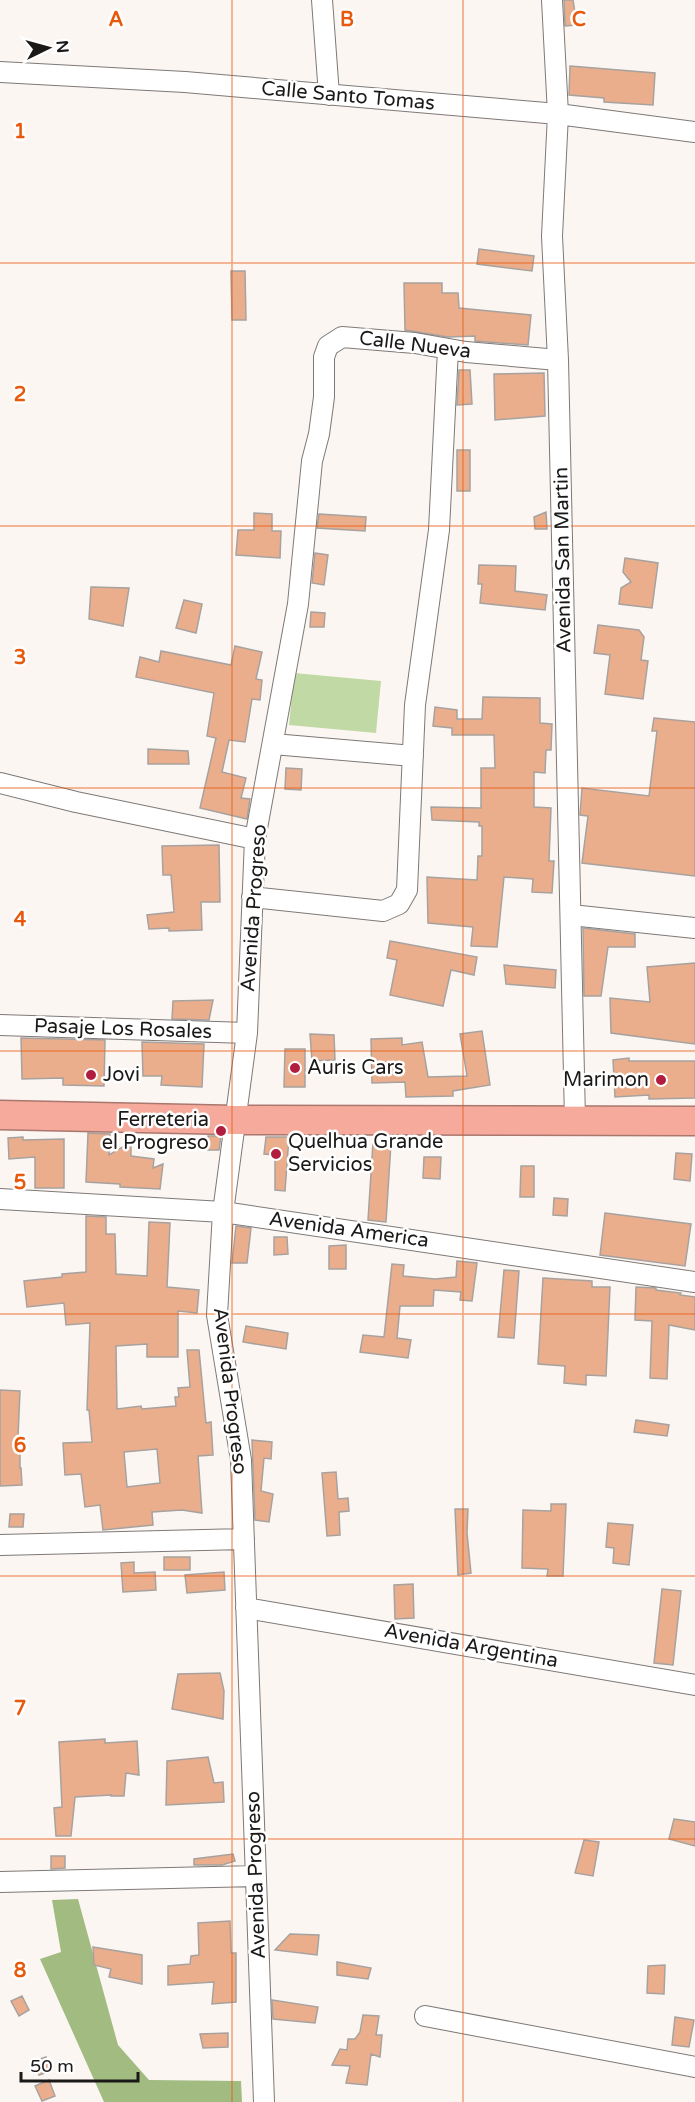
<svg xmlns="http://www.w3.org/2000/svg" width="695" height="2102" font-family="'Varela Round',sans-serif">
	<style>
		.green { fill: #c1d9a4 }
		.forest { fill: #a1bb80 }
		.building { fill: #ebae8c; stroke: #a7a29f; stroke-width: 1.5; fill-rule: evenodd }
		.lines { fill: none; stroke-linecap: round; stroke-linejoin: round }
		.minor-casing { stroke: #7e7976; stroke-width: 22 }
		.highway-casing { stroke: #a9776d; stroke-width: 31 }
		.minor { stroke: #fff; stroke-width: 20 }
		.highway { stroke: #f6aa9b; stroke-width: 28 }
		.grid { fill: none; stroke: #e8590c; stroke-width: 1.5; stroke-opacity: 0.55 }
		.poi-dot { fill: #b11d3f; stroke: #fff; stroke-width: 2 }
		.labels { text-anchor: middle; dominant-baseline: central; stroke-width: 5; stroke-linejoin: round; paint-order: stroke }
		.street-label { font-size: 20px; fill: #1b1918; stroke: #fff }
		.poi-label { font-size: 20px; fill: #1b1918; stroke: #fff; text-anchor: start }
		.grid-label { font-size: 20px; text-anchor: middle; font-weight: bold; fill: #e8590c; stroke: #fff; stroke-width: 5; stroke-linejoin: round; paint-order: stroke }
	</style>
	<rect width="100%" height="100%" fill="#fcf6f3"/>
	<!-- green -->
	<path class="green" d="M294,673L381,681L376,733L289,725Z"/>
	<!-- forest -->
	<path class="forest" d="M78,1899L118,2045L149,2080L241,2081L242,2102H104L40,1959L61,1952L52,1900Z"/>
	<!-- building -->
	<path class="building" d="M564,0H573L577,25L565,26Z
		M570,66L655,73L653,105L604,102V98L569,95Z
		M479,249L534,256L532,271L477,264Z
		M231,271H245L246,320H232Z
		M404,283H442V293H458L459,308L531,315L528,345L475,341V336L448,337L405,330Z
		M459,370H470L472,404L457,405Z
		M544,373L545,416L495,420L494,374Z
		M457,450H470V491H457Z
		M546,512L547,529H535L534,517Z
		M254,513L272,514V531H281L280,558L236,555L238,530H254Z
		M319,514L366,517L365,531L317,528Z
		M315,553L328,555L324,585L312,583Z
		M625,558L658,563L652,608L619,604L621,588L631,582L623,572Z
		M479,565L516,566L515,591L547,595L545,610L480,603L482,584H478Z
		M91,587L129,588L123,626L89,619Z
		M184,600L202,604L196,633L176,628Z
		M311,612L325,613L324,627H310Z
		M598,625L639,630L644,637L641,660L648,661L643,699L605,694L610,655L594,653Z
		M235,646L262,652L256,679L262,680L260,700L252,699L245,742L229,740L222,772L246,778L241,798L250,799L247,819L200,808L216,738L207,736L214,693L136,677L140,657L159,662L161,651L231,665Z
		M483,697L540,698V723L552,724L551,750H546L545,773L534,772V807L551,808L549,861H554L552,893L532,892L533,879L504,877L497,947L471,946L473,927L428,923L427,877L477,880L478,856H482V826H479V822L432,820L431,807L481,808V768H495L494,735H452V728L433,726L435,707L457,710V719H482Z
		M654,718L695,722V876L582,863L588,816L580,815L582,788L649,796L657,731H652Z
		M148,749L188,751L189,764H148Z
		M286,768L302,769L301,790L285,789Z
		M219,845L220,902H201L202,930L169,931V928L149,929L147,915L174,912L171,875H163L162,846Z
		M583,928L635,934V947H608L601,996H584Z
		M390,941L477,957L474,975L451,970L443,1006L390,995L397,960L387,958Z
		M695,963V1044L611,1033L610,998L650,1002L647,967Z
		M504,965L556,970L555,988L506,984Z
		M213,1000L209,1020L172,1019L173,1001Z
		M482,1031L490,1085L453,1091V1096L406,1097L405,1082L372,1083L371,1039L402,1038V1045L422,1042L428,1077L467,1076L460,1034Z
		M310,1034L334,1035L335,1060L312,1061Z
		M21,1038L105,1040L104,1086L63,1085V1078L22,1079Z
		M142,1042L204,1044L202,1087L161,1085L162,1076H143Z
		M285,1049H305V1087H284Z
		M629,1058V1061H695V1098L649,1099V1095L615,1097L613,1060Z
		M88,1133L110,1134L109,1155L131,1142V1156L154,1159L153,1168L163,1164L160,1189L120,1187V1184L86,1182Z
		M208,1136H221L219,1150H208Z
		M23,1137V1140L64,1139V1188H35V1157L9,1159L8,1138Z
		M266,1137H289L285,1191L275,1190V1155L264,1154Z
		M373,1142L391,1143L386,1222L368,1220Z
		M676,1153L692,1154L690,1181L674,1179Z
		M424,1157H441L440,1179L423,1178Z
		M521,1166H534V1197H520Z
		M554,1198L568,1199L567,1216L553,1215Z
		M605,1213L691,1224L685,1266L600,1255Z
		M86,1216L106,1217V1234H115L116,1274L147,1276L149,1222L170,1223L167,1287L199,1290L197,1313L178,1311V1357H147V1344L116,1346L117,1409L141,1406L142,1409L176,1406L175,1397H179L178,1388L190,1387L187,1350H199L206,1423L211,1422L213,1455L198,1456L202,1513L182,1510L152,1512L153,1525L103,1530L100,1505L85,1507L81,1474L65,1475L63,1443L92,1442L89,1410H87L90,1323L66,1325L64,1303L27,1307L24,1281L62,1277V1274L86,1272ZM157,1449L160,1483L127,1487L124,1452Z
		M236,1226L251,1228L247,1263H232Z
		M274,1237H287L288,1254L274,1255Z
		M346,1245V1269H329V1246Z
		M457,1261L477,1263L472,1301L460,1300L461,1292L434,1290L433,1306H400L397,1338L411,1340L408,1358L360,1352L363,1335L384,1337L392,1264L404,1265L403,1276L435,1279L456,1277Z
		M504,1270L519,1271L514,1338L498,1337Z
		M543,1278L592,1281V1287H610L606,1376L586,1375V1385L564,1383L565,1366L538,1364Z
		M636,1287L656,1288V1290L681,1293L680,1295L695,1297V1330L669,1325L667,1379L650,1378L652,1321L635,1320Z
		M246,1326L288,1333L286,1349L243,1342Z
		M0,1390L20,1391L18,1437H20V1468H21L22,1485L0,1486Z
		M636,1420L669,1425L667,1436L634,1432Z
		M252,1440L272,1442L271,1459L264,1458L261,1491L273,1494L269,1522L255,1520Z
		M336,1472L338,1499L348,1498L349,1511L339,1512L340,1535L327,1536L322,1473Z
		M551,1504H566L563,1576H547L548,1569L522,1568L523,1510L551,1511Z
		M455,1509H468L467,1533L471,1573L458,1575Z
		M10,1514H24L23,1527H9Z
		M608,1523L633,1525L629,1565L613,1563L614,1548L606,1547Z
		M164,1557H190V1570H164Z
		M134,1562V1573L155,1572L156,1590L123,1592L121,1563Z
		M224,1572L225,1590L187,1593L185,1575Z
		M413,1584L414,1618L395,1619L394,1585Z
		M662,1589L681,1591L673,1665L654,1663Z
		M220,1673L224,1691L223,1719L172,1709L178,1674Z
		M105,1739V1743L137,1741L139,1775L126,1773L124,1796H111V1795L75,1797L71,1836H56L54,1808L62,1807L59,1742Z
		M208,1757L214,1783L223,1782L224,1802L166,1805L167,1761Z
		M674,1819L695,1822V1846L669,1839Z
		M584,1840L599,1842L593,1876L575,1873Z
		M233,1854L235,1861L222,1865H194V1859Z
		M51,1856H65V1868L51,1869Z
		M230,1921L231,1953H236V2002L212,2004L214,1982L168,1985V1966L190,1964L191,1956L199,1955L198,1923Z
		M290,1934L319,1935L317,1955L275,1950Z
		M93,1947L142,1955V1984L109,1977L111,1969L94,1965Z
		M337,1962L371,1968L368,1979L337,1975Z
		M665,1965L664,1994L647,1993L648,1966Z
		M22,1996L29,2010L19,2016L11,2001Z
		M272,2000L318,2007L315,2023L273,2019Z
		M363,2015L379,2016L376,2035H382L380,2057L371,2054L367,2085L346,2083L350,2066L332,2065L340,2049L347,2050L348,2039H355L360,2032Z
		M675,2017L694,2020L689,2047L672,2045Z
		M228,2033V2047L203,2048L200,2034Z
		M46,2057L51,2071L39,2075L34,2061Z
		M49,2080L55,2096L42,2101L35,2086Z"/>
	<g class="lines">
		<!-- minor casing -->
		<g class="minor-casing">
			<path id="minor" d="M322,0L329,95
				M552,0L558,114L552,236L558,360L575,1120
				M0,72L185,82L558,114L695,132
				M273,744L413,756
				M0,783L76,802L255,839
				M252,897L383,911L399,904L407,890L415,705L439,530L448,349
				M571,915L695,928
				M0,1025L247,1033
				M0,1199L223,1212L695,1282
				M0,1545L244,1539
				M246,1608L695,1685
				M0,1882L256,1876
				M425,2016L695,2067
				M264,2102L241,1460L217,1315L223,1212L247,1033L255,839L298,604L312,461L319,434L324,397V357L328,346L342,337L415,343L466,352L558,360"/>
		</g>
		<!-- highway casing -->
		<g class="highway-casing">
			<path id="highway" d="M0,1115L235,1120L695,1121"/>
		</g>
		<!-- minor -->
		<use href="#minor" class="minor"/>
		<!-- highway -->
		<use href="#highway" class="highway"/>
	</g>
	<!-- grid -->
	<path class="grid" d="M232,0V2102M463,0V2102M0,263H695M0,526H695M0,788H695M0,1051H695M0,1314H695M0,1576H695M0,1839H695"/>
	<!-- markers -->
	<g class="poi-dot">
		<circle cx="295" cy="1068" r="6"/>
		<circle cx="91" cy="1075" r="6"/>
		<circle cx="661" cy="1080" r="6"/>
		<circle cx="221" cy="1131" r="6"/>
		<circle cx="276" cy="1154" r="6"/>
	</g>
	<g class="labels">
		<!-- street labels -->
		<g class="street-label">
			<text transform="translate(348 96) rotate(5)">Calle Santo Tomas</text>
			<text transform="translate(415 345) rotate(7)">Calle Nueva</text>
			<text transform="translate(563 560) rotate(-91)">Avenida San Martin</text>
			<text transform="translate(254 908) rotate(-86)">Avenida Progreso</text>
			<text transform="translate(123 1029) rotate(2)">Pasaje Los Rosales</text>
			<text transform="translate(349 1230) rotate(8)">Avenida America</text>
			<text transform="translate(230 1391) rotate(83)">Avenida Progreso</text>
			<text transform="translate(471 1646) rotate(10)">Avenida Argentina</text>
			<text transform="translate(256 1875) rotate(-92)">Avenida Progreso</text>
		</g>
		<!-- poi labels -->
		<g class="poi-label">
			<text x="307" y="1068">Auris Cars</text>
			<text x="103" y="1075">Jovi</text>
			<text x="649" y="1080" text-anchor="end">Marimon</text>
			<text x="209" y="1120" text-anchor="end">Ferreteria<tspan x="209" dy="23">el Progreso</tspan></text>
			<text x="288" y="1142">Quelhua Grande<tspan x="288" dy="23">Servicios</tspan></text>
		</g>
	</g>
	<g class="grid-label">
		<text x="116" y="26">A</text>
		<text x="347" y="26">B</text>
		<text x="579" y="26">C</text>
		<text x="20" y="138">1</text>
		<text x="20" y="401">2</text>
		<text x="20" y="664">3</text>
		<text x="20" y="926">4</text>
		<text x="20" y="1189">5</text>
		<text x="20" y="1452">6</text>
		<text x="20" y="1715">7</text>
		<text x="20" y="1977">8</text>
	</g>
	<!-- north arrow -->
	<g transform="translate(48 48) rotate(85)" stroke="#ffffff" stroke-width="4.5" paint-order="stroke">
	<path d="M0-4.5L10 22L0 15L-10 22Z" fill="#1b1918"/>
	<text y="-9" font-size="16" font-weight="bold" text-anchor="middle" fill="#1b1918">N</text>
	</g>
	<!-- scale -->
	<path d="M21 2072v9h117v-9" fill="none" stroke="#1b1918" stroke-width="3"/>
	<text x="30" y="2072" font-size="18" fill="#1b1918" stroke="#ffffff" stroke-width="4.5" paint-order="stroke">50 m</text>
</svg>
